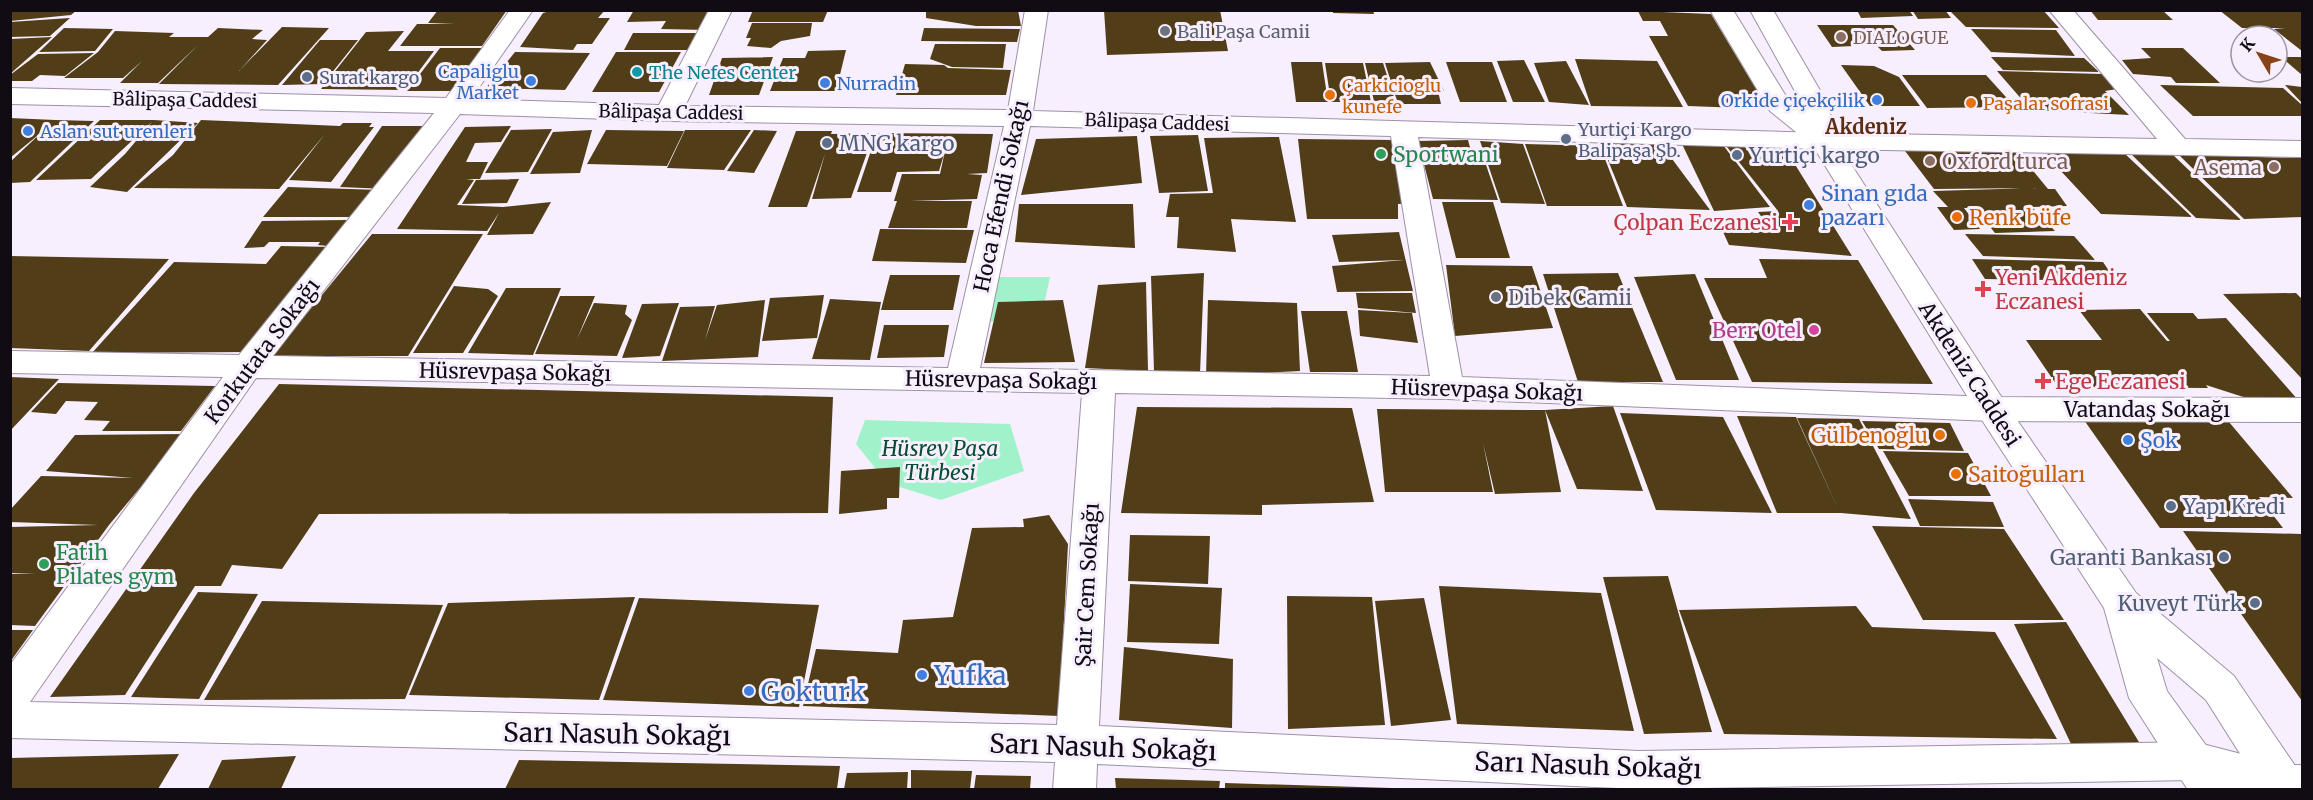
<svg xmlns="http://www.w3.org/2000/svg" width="2313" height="800" font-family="Merriweather,serif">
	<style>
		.green { fill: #a1f2ca }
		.building { fill: #513d18 }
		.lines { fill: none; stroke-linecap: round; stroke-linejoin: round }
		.street-casing { stroke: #9e90a6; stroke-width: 2 }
		.secondary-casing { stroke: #9e90a6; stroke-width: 2 }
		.street { fill: #fff; fill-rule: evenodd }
		.secondary { fill: #fff; fill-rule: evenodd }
		.worship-dot { fill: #6b7280; stroke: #f8effe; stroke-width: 2 }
		.education-dot { fill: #8d6e63; stroke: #f8effe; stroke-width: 2 }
		.culture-dot { fill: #0f9aa8; stroke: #f8effe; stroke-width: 2 }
		.service-dot { fill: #5c6f8a; stroke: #f8effe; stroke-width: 2 }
		.shop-dot { fill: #3f7fe0; stroke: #f8effe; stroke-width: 2 }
		.food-dot { fill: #e8710a; stroke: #f8effe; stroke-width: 2 }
		.leisure-dot { fill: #2e9e5b; stroke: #f8effe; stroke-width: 2 }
		.health-dot { fill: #e0444e; stroke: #f8effe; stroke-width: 2 }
		.hotel-dot { fill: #d1479c; stroke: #f8effe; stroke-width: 2 }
		.labels { text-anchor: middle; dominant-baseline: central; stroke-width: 6; stroke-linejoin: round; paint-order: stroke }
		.far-worship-label { font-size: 18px; fill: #5b616d; stroke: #f8effe; text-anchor: start }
		.far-education-label { font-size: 18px; fill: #785e54; stroke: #f8effe; text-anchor: start }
		.far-shop-label { font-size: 18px; fill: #366cbe; stroke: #f8effe; text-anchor: end }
		.far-culture-label { font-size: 18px; fill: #0d838f; stroke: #f8effe; text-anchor: start }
		.far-service-label { font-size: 18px; fill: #4e5e75; stroke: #f8effe; text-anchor: start }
		.far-food-label { font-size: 18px; fill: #c56008; stroke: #f8effe; text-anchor: start }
		.far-street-label { font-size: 18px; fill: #110c14; stroke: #f8effe }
		.far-quarter-label { font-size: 20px; font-weight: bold; fill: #5d2e11; stroke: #f8effe }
		.service-label { font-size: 21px; fill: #4e5e75; stroke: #f8effe; text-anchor: start }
		.leisure-label { font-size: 21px; fill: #27864d; stroke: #f8effe; text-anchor: start }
		.education-label { font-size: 21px; fill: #785e54; stroke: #f8effe; text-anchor: start }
		.shop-label { font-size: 21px; fill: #366cbe; stroke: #f8effe; text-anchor: start }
		.street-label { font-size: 21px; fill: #110c14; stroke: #f8effe }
		.food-label { font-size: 21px; fill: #c56008; stroke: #f8effe; text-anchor: start }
		.health-label { font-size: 21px; fill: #be3a42; stroke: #f8effe; text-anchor: start }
		.worship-label { font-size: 21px; fill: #5b616d; stroke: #f8effe; text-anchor: start }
		.hotel-label { font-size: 21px; fill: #b23c85; stroke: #f8effe; text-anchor: end }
		.park-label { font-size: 21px; font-style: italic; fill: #054c32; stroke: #f8effe }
		.near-shop-label { font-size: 26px; fill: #366cbe; stroke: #f8effe; text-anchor: start }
		.near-street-label { font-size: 26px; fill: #110c14; stroke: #f8effe }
	</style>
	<rect width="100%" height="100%" fill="#f8effe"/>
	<!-- green -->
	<path class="green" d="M989,277H1050L1040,323L983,321Z
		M865,420L1010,424L1024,471L941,500L887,483L856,444Z"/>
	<!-- building -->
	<path class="building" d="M12,10H77L71,15L10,21Z
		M438,10H507L482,46H400L417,24H455L428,23Z
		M553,10H605L598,18H610L592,44H577L573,50L520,47L543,13Z
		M634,10H720L707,30L661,29L666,21L627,22Z
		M753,10H828L823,22H748Z
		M926,10H1018L1021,26H976L926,18Z
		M1104,10H1220L1228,51L1107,55Z
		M1333,10H1373L1374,14L1333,13Z
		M1857,10H1909L1913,16L1861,18Z
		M1912,10H1945L1951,18L1918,19Z
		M2043,10L2059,28L1966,27L1951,12Z
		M2090,10H2162L2173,20H2098Z
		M2219,10H2302V51L2274,29L2285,28H2242Z
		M1638,11L1711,14L1768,109L1688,106L1649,36H1668L1660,21H1643Z
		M70,18L50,36L10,37V22Z
		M752,23H812L810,36L781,41L771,48L747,46L751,38H746Z
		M1817,25H1893L1915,50L1882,51L1876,45L1832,47Z
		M282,27L329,28L278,85L159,84L198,45L158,83H120L142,61L123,78H64L98,52L115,31L174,33L169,37H208L218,28L263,30L252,39L267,40L239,71Z
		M64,28L113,29L95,51L39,52Z
		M924,28L1020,29L1017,42L921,41Z
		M1971,29L2056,30L2075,56L1991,52Z
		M404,31L388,51H434L405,90L321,89L366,32Z
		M633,33H698L689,50H624Z
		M52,37L10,74V39Z
		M320,40H358L323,84L282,85Z
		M935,44H1006L1003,68L952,67L930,59Z
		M440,48H486L454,91H407Z
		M2141,48H2183L2220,83H2176L2171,77L2133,74L2122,60L2151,58Z
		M846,50L836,91H770L783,58H805L808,51Z
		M515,52L590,53L565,90L486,88Z
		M616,52H681L659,92H592Z
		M94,53L65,76L40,75L32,81H10V75L38,54Z
		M773,57L759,95H709L722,58Z
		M1991,57L2084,58L2099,72L2003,70Z
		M2281,57H2302V75Z
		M1575,59L1657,61L1683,107L1591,106Z
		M1524,60L1545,102H1513L1497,61Z
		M1566,61L1589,105L1549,102L1534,63Z
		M1291,62H1322L1328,102H1296Z
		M1430,62L1444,91H1438L1441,104H1398L1385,63Z
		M1446,62H1492L1507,102H1460Z
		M1325,63H1363L1371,102H1331Z
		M1365,63H1383L1395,100L1374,101Z
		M905,64L944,65L948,68L1011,70L1006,95H896Z
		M1841,65L1874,66L1899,77L1920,106H1870Z
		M1997,71L2102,74L2117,89L2105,91L2129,115L2031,110Z
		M1902,75H1986L2015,107L1927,108Z
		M2160,85L2283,88L2302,105V116H2193Z
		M2285,85L2302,87V103Z
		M10,118L55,120L94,121L30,182L10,183V162L43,131L10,158Z
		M100,120H154L198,123L127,192L90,187L125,154L152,122L91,179L36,180Z
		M201,120L340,126L343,123H372L369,127H374L331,182L289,180L325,134L279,189L134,188L173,155Z
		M382,126H433L387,189L340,187Z
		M511,126L501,142L475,143L466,162H488L480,179H466L474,180L457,205L503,207L551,202L533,234L487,235L499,213L487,231L397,229L465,127Z
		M552,129L528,172L485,173L511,130Z
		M592,130L580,173L530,174L553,132Z
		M606,130L684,131L667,166L587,164Z
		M685,130H751L724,170L667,168Z
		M754,130L777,131L754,173L727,171Z
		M796,131H832L831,134L874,133L851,198L812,199L825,154L807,207H768Z
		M877,133L993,134L987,173L967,174L982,175L977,199L910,201H972L967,228H888L897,201H894L902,174H940L945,151L939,171L897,172L891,192H857Z
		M1198,135L1208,191L1159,193L1150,136Z
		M1137,136L1142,183L1021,195L1036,139Z
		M1279,137L1296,222L1231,219L1236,252L1177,248L1179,217H1166L1170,194L1213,193L1204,138Z
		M1298,139L1394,140L1412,203L1398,204V219H1307Z
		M1468,140L1472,155L1483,156L1498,200L1433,199L1418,141Z
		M1480,141L1523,144L1545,204L1501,203Z
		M1781,142L1852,256L1729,245L1719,223H1766L1758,212L1778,211L1727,147Z
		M1601,143L1661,144L1710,210L1627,207Z
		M1525,144L1600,146L1623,206H1547Z
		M1682,144L1723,145L1770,207L1714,211Z
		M2016,150L2048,189H2055L2067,206L2032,207L2055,231L1995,233L1975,208H1964L1980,229L1954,230L1937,207H1948L1933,191L2038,188L1934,189L1905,151Z
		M2128,151L2171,153L2241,220L2196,218Z
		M2123,152L2192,217L2101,214L2045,154Z
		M2179,155L2302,158V217L2244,219Z
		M519,179L507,203L462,204L476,180Z
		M288,187L380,190L362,217H263Z
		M1442,202H1493L1510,258H1456Z
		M1019,204H1133L1135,248L1015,242Z
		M347,220L328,246L318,245L320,242H269L264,247L244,248L262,221Z
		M880,229L974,230L966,263L872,261Z
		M1399,232L1413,291L1337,292L1332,266L1404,260L1339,262L1332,235Z
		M372,234H483L408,356H272Z
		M1965,234L2074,236L2095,260L1983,256Z
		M281,246L332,247L250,352L92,353L174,262L266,264Z
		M10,256L169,259L89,351L10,348Z
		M1759,259L1858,260L1933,384L1752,382L1704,278H1767Z
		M1972,259L2103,262L2116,281L1985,279Z
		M1446,265L1532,266L1553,328L1455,336Z
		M1204,273L1200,374L1154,371L1151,276Z
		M1618,273L1663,382H1578L1543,274Z
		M1695,274L1739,380H1676L1634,277Z
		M890,275H960L953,310H881Z
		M1146,282L1148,371L1085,368L1098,285Z
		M454,286L488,289L498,296L463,353H413Z
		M506,288H561L533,355L468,353Z
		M1356,293H1412L1416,313L1358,308Z
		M2296,293L2302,299V379L2223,294Z
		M824,295L817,338L762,341L770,298Z
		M560,296H595L577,339L594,303L627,305L625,314L632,320L617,356L535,354Z
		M830,299L881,302L870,360L812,359Z
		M765,300L758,357L662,361L680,307L715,306L705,340L717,305Z
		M1063,300L1075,362L984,363L998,302Z
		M1208,300L1297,303L1300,371L1206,376Z
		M679,303L660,356L622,358L642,304Z
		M2140,309L2167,341H2170L2147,313H2193L2198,319L2226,318L2299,401L2259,402L2206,385L2208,388L2058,387L2026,340H2102L2079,310Z
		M1358,310L1412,313L1418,343L1360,336Z
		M1301,311H1347L1358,372H1310Z
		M884,325H949L944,357L877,358Z
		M10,377L59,379L10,431Z
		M58,383L215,386L181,431H102L110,421L84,420L98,402L66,401L56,414L31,412Z
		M279,384L833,397L828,513L319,514L282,569L232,565L221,586H195L125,695L50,697L194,493Z
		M1613,406L1643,491L1577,489L1545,410L1561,492L1495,494L1483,443L1493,492H1385L1377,409L1545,410Z
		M1137,407L1352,408L1374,502L1262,505V515L1121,513Z
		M1620,413L1723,417L1772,513L1656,510Z
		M1737,416L1796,417L1839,511L1797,418L1859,419L1911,519L1841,513H1777Z
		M2084,420L2229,422L2293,498L2259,497L2283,528H2160Z
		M1862,421L1950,423L1964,451L1879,449Z
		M185,434L109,525L35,626L10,625V574H35L10,573V527L98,525L10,522V510L41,476L133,478L46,471L75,435Z
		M1883,451L1968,453L1991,496H1909Z
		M900,467L899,498H887V509L839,514L841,471Z
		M1908,499L1993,502L2004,527L1920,526Z
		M1049,515L1068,544L1059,716L803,706L816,649L898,653L903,620L953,617L972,528L1024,527L1023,519Z
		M1872,526L2004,529L2064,620H1923Z
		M2183,531L2302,534V701Z
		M1130,535L1210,536L1208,584L1128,581Z
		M1668,576L1712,732L1644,734L1603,577Z
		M1130,584L1222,588L1219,644L1127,642Z
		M1439,586L1601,593L1634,731L1457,724Z
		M198,592L258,594L199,699L131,697Z
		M1287,596L1372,597L1385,725L1288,729Z
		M635,597L599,700L409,695L448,603Z
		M639,598L819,605L799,707L603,700Z
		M1424,598L1451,720L1391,726L1375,601Z
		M262,601L443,605L405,699L204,700Z
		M1856,606L1872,627L1995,632L2057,739L1724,734L1679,610Z
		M2066,622L2142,747L2072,746L2014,624Z
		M10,630H33L10,662Z
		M1124,647L1233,659L1232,728L1119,720Z
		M179,754L158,789H10V758Z
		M296,756L281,789H208L222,760Z
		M519,760L840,766L837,789H505Z
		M911,770L972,771L970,789H911Z
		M908,772L907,789H844L847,773Z
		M976,775L1031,776L1030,789H974Z
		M1115,778L1220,781L1219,789H1116Z
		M1225,783L1391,788V789H1225Z"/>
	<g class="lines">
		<!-- street casing -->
		<g class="street-casing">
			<path id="street" d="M510,10H533L471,99L659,105L709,10H732L685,106L1008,110L1025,10H1048L1033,111L1823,133L2157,139L2049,10H2073L2185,139L2302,141V157L1823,149L1418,137L1462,377L1992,397L2302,398V422L1992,421L1448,399L1115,393L1099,726L1639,751L2195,742L2284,765H2302V790H2229L2195,780L1639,789L1097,764L1096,790H1053L1055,762L10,738V665L223,377L10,373V351L239,355L434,113L10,104V88L446,98ZM460,114L668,121L1004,126L948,368L273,356ZM1030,126L1391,136L1430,376L980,368ZM256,378L1082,393L1057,725L30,702Z"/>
		</g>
		<!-- secondary casing -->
		<g class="secondary-casing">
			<path id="secondary" d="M1710,10H1733L1789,101L1804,113L1802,104L1750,10H1773L1828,104L1836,141L2004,401L2136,593L2234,676L2302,776V790H2263L2206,700L2157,658L2167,691L2228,776L2234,790H2188L2129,698L2104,608L1980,417L1813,146L1770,111Z"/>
		</g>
		<!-- street -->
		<use href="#street" class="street"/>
		<!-- secondary -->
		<use href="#secondary" class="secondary"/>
	</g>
	<!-- markers -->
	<g class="worship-dot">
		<circle cx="1165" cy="31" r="6"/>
		<circle cx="1496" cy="297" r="6"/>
	</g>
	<g class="education-dot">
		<circle cx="1841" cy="37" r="6"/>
		<circle cx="1930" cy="161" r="6"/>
		<circle cx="2274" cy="167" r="6"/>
	</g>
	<circle class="culture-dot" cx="637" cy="72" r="6"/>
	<g class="service-dot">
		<circle cx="307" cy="77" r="6"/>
		<circle cx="1566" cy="139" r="6"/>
		<circle cx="827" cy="143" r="6"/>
		<circle cx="1737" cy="155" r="6"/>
		<circle cx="2171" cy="506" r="6"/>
		<circle cx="2224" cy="557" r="6"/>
		<circle cx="2255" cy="603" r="6"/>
	</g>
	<g class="shop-dot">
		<circle cx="531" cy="81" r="6"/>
		<circle cx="825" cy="83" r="6"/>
		<circle cx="1877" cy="100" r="6"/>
		<circle cx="28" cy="131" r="6"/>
		<circle cx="1809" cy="205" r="6"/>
		<circle cx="2128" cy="440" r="6"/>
		<circle cx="922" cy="675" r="6"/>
		<circle cx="749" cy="691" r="6"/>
	</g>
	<g class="food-dot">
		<circle cx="1330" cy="95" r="6"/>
		<circle cx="1971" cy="103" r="6"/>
		<circle cx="1957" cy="217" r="6"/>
		<circle cx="1940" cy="435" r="6"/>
		<circle cx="1956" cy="474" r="6"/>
	</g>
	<g class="leisure-dot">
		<circle cx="1381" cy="154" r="6"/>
		<circle cx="44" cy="564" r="6"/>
	</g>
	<g class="health-dot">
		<path d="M1787 213h6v6h6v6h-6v6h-6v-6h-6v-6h6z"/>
		<path d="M1980 280h6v6h6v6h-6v6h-6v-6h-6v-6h6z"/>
		<path d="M2040 372h6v6h6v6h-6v6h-6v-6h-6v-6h6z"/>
	</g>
	<circle class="hotel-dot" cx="1814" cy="330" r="6"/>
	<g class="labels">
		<!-- far-worship labels -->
		<g class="far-worship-label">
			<text x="1177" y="31">Bali Paşa Camii</text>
		</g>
		<!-- far-education labels -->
		<g class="far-education-label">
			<text x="1853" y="37">DIALOGUE</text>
		</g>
		<!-- far-shop labels -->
		<g class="far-shop-label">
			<text x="519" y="71">Capaliglu<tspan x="519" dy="21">Market</tspan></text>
			<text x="837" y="83" text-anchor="start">Nurradin</text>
			<text x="1865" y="100">Orkide çiçekçilik</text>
			<text x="40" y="131" text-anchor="start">Aslan sut urenleri</text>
		</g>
		<!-- far-culture labels -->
		<g class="far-culture-label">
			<text x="649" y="72">The Nefes Center</text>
		</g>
		<!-- far-service labels -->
		<g class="far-service-label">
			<text x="319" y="77">Surat kargo</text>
			<text x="1578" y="129">Yurtiçi Kargo<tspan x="1578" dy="21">Balipaşa Şb.</tspan></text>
		</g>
		<!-- far-food labels -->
		<g class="far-food-label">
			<text x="1342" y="85">Çarkicioglu<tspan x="1342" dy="21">kunefe</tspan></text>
			<text x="1983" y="103">Paşalar sofrasi</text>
		</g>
		<!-- far-street labels -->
		<g class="far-street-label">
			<text transform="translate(185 100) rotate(1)">Bâlipaşa Caddesi</text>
			<text transform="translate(671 112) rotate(1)">Bâlipaşa Caddesi</text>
			<text transform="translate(1157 122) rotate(2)">Bâlipaşa Caddesi</text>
		</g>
		<!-- far-quarter labels -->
		<g class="far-quarter-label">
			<text x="1866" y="126">Akdeniz</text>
		</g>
		<!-- service labels -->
		<g class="service-label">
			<text x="839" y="143">MNG kargo</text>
			<text x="1749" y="155">Yurtiçi kargo</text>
			<text x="2183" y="506">Yapı Kredi</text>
			<text x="2212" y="557" text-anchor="end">Garanti Bankası</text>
			<text x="2243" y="603" text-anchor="end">Kuveyt Türk</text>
		</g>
		<!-- leisure labels -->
		<g class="leisure-label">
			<text x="1393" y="154">Sportwani</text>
			<text x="56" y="552">Fatih<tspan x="56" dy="24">Pilates gym</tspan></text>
		</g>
		<!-- education labels -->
		<g class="education-label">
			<text x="1942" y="161">Oxford turca</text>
			<text x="2262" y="167" text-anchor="end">Asema</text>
		</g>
		<!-- shop labels -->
		<g class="shop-label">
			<text x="1821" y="193">Sinan gıda<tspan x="1821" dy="24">pazarı</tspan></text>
			<text x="2140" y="440">Şok</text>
		</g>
		<!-- street labels -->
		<g class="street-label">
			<text transform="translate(1001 196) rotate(-78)">Hoca Efendi Sokağı</text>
			<text transform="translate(262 351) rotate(-53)">Korkutata Sokağı</text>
			<text transform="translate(515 372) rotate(1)">Hüsrevpaşa Sokağı</text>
			<text transform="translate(1970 374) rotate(57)">Akdeniz Caddesi</text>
			<text transform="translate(1001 380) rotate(1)">Hüsrevpaşa Sokağı</text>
			<text transform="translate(1487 390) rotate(2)">Hüsrevpaşa Sokağı</text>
			<text x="2147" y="409">Vatandaş Sokağı</text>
			<text transform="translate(1087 585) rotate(-87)">Şair Cem Sokağı</text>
		</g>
		<!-- food labels -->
		<g class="food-label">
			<text x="1969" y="217">Renk büfe</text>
			<text x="1928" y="435" text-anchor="end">Gülbenoğlu</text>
			<text x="1968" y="474">Saitoğulları</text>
		</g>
		<!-- health labels -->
		<g class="health-label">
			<text x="1778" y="222" text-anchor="end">Çolpan Eczanesi</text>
			<text x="1995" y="277">Yeni Akdeniz<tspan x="1995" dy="24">Eczanesi</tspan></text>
			<text x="2055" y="381">Ege Eczanesi</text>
		</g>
		<!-- worship labels -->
		<g class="worship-label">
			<text x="1508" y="297">Dibek Camii</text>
		</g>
		<!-- hotel labels -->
		<g class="hotel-label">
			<text x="1802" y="330">Berr Otel</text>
		</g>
		<!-- park labels -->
		<g class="park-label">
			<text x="940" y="448">Hüsrev Paşa<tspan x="940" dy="24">Türbesi</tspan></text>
		</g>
		<!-- near-shop labels -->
		<g class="near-shop-label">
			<text x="934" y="675">Yufka</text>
			<text x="761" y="691">Gokturk</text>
		</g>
		<!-- near-street labels -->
		<g class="near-street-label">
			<text transform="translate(617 734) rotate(1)">Sarı Nasuh Sokağı</text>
			<text transform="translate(1103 747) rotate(2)">Sarı Nasuh Sokağı</text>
			<text transform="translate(1588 765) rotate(2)">Sarı Nasuh Sokağı</text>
		</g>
	</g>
	<!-- border -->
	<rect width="2313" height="800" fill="none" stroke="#110c14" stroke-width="24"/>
	<!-- north arrow -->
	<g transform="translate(2259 54) rotate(309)"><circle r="28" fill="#f8effe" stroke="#9c94a0" stroke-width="1.5"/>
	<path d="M0-4.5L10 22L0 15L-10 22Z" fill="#874317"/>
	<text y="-9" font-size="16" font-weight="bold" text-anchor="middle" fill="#110c14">K</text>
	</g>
</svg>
